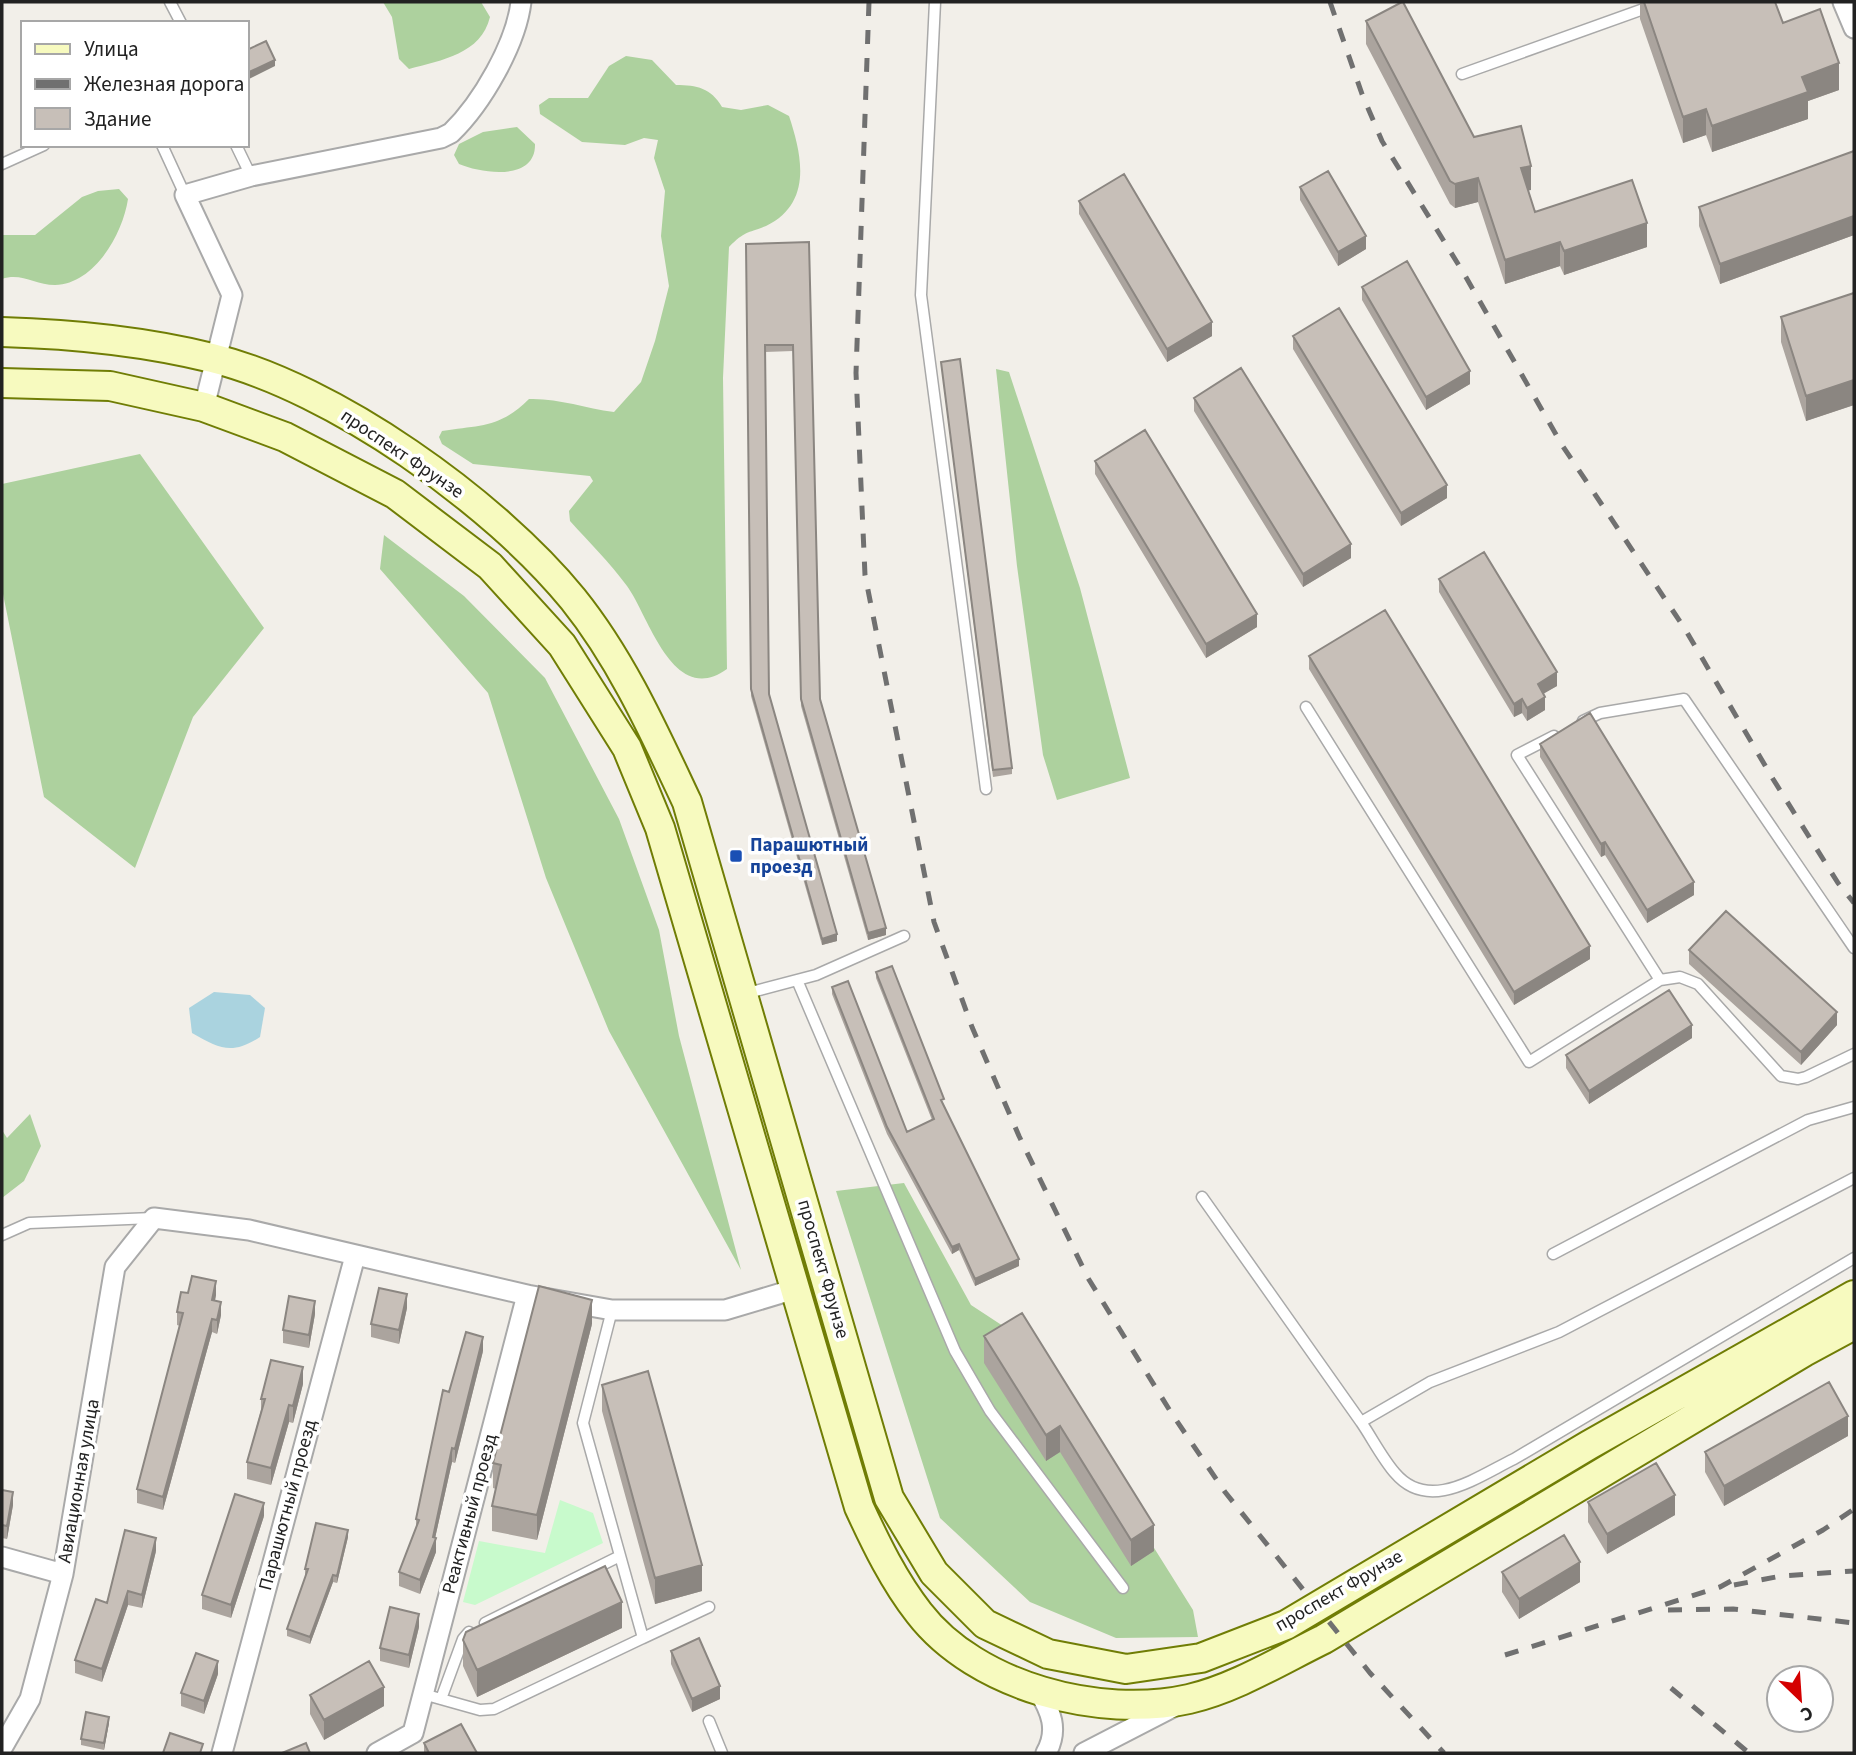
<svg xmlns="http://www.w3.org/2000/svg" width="1856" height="1755" font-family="'Source Sans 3',sans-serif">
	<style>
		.forest { fill: #add19e }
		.park { fill: #c8facc }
		.water { fill: #aad3df }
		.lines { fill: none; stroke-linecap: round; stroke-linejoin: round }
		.service-casing { stroke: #a9a9a9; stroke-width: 13 }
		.minor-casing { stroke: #a9a9a9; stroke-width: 23 }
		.secondary-casing { stroke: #707d05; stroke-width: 32 }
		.service { stroke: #fff; stroke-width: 10 }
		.minor { stroke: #fff; stroke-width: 19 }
		.secondary { stroke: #f7fabf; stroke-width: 28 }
		.rail { stroke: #707070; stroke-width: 5; stroke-dasharray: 14 14; stroke-linecap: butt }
		.wall { fill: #aba49e }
		.shaded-wall { fill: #8b8681 }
		.building { fill: #c7bfb8; stroke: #8b8681; stroke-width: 2 }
		.transit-dot { fill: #1a4fb4; stroke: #fff; stroke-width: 2.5 }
		.labels { text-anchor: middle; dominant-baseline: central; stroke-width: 7; stroke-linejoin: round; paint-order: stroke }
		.street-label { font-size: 19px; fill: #222; stroke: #fff }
		.transit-label { font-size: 19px; font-weight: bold; fill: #164399; stroke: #fff; text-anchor: start }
	</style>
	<rect width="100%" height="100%" fill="#f2efe9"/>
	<!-- forest -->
	<path class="forest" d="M383,2H481L490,17C481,54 442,60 409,69L399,59L392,17Z
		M626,56L652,60L676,85C697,85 711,88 722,107L741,110L768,105L789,116C802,155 813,203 766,226C747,234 746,230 729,247L723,378L727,669C673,708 649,616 627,586C610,563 589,542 570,521L569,511L593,481L590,476L473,464L442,444L439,437L442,431C481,425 500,428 529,399C558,398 584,408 614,412L641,382L655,341L669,286L661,236L665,191L654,158L658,140L644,138L625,145L582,142L540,114L539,105L549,98H588L609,66Z
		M517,127L535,144C536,181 483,174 459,164L454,155L459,144L483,132Z
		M119,189L128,199C123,233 95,284 55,285C35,285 21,272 2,279V235H35L82,197L98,191Z
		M996,369L1009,372L1080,588L1130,778L1057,800L1043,755L1017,566Z
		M140,454L264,628L193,717L135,868L44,797L2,589V484Z
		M384,535L464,596L545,678L619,819L659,930L679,1036L741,1270L609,1031L546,878L488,693L380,569Z
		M30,1114L41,1146L24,1181L2,1198V1130L7,1138Z
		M904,1183L971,1305L1023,1339L1193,1610L1198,1637L1116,1638L1030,1602L940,1518L836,1191Z"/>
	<!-- park -->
	<path class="park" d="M560,1500L593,1513L603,1543L475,1605L463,1602L479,1541L545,1553Z"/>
	<!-- water -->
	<path class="water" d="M214,992L250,995L265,1008L260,1037C232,1055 220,1049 192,1033L189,1008Z"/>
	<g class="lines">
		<!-- service casing -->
		<g class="service-casing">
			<path id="service" d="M170,2L181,23
				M935,2L921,295L986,789
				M1462,74L1663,2
				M162,145L185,195
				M236,145L251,176
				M2,164L44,145
				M1306,707L1529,1062L1660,980L1517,755L1554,736
				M1583,721L1600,713L1684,699L1854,948
				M797,980L955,1351L990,1411L1123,1588
				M1660,980L1680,977L1698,984L1781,1076L1798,1079L1806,1077L1854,1054
				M744,994L816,975L904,936
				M1202,1197L1361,1422L1430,1382L1559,1332L1854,1178
				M2,1235L29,1223L153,1218
				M1553,1254L1808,1120L1854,1107
				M1361,1422C1372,1438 1382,1458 1395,1473C1429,1513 1477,1477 1514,1459L1854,1258
				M485,1623L620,1556
				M643,1638L709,1607
				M423,1694L480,1710L494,1709L643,1638L583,1423L612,1310
				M441,1699L463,1639L469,1632
				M709,1721L722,1753"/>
		</g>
		<!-- minor casing -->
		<g class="minor-casing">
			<path id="minor" d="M1843,2L1854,28
				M204,407L232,295L185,195L251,176L441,138L451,133C482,103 516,44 521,2
				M2,1557L63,1574
				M1038,1690C1051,1711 1059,1730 1046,1753
				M2,1748L30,1699L63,1574L115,1267L154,1218L249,1230L527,1295L612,1310H725L795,1289
				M222,1753L355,1256
				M377,1753L413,1733L527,1295
				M1084,1753L1173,1707"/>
		</g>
		<!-- secondary casing -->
		<g class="secondary-casing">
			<path id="secondary" d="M2,332C72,334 143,341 212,358C334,388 494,502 573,599C622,660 654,732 687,802L889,1498L934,1573L985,1624L1048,1654L1126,1669L1201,1658L1286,1625L1589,1445L1854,1295
				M2,383L110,386L204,407L285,437L395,494L490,566L562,645L627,748L660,828L859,1507C876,1544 894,1581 919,1613C976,1687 1100,1719 1189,1699C1236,1688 1281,1660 1324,1639L1804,1352L1854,1325"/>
		</g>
		<!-- service -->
		<use href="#service" class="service"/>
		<!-- minor -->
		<use href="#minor" class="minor"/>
		<!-- secondary -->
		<use href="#secondary" class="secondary"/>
		<!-- rail -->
		<path class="rail" d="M869,2L856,373L865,575L934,922L972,1027L1019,1136L1088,1278L1172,1414L1225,1492L1370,1673L1444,1753
			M1330,2L1362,94L1382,141L1463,272L1562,445L1685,629L1773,779L1838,883L1854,903
			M1734,1585L1781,1576L1854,1571
			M1668,1610L1733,1609L1854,1623
			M1505,1655L1720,1587L1823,1530L1854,1509
			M1671,1688L1749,1753"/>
	</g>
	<!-- wall -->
	<path class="wall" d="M1640,2H1775L1783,23L1839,90L1808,101V119L1712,152L1706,135L1683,143L1640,19Z
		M1366,21L1474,137L1531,190H1528L1535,212L1647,247L1564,275L1560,266L1505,284L1478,202L1455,208L1450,204L1366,44Z
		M1854,151V235L1720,284L1699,226V207Z
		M1300,187L1366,249L1338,266L1300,200Z
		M1079,201L1212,336L1167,362L1079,214Z
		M809,242L820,699L886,935L868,940L801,706L793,351L765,352L769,694L837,941L822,945L751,696L746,244Z
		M1362,287L1470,384L1426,410L1362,300Z
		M1854,293V405L1806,421L1781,342V317Z
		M1293,336L1447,498L1401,526L1293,349Z
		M941,362L1012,768V774L993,777Z
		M1194,398L1351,558L1303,587L1194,411Z
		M1095,461L1257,627L1206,658L1095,474Z
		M1439,579L1557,686L1543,693L1545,710L1527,721L1522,713L1514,717L1439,592Z
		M1309,656L1590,959L1514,1005L1309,669Z
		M1540,744L1694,895L1647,923L1605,855L1601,857L1540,757Z
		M1689,950L1837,1025L1801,1065L1689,964Z
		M876,972L944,1105L1019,1266L975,1286L959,1250L952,1254L887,1134L832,994V987L907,1132L932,1120L876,978Z
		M1692,1038L1589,1104L1566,1068V1055Z
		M188,1293L216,1295L215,1301L221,1315L217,1334L212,1332L163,1510L137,1503V1489L180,1326L177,1325V1312Z
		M407,1308L399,1344L371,1337V1324Z
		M1022,1313L1154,1551L1131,1566L1060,1452L1046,1461L984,1363V1336Z
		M315,1314L309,1348L283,1343V1330Z
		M592,1324L537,1540L492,1531V1506L496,1489L493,1488V1463Z
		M483,1351L455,1463L452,1462L435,1538L436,1552L420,1594L399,1586V1572L416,1530V1519L449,1392Z
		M303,1384L293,1423L289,1422L271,1485L247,1479V1462L261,1410V1399Z
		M602,1385L702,1591L655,1604L602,1411Z
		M1848,1436L1724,1506L1705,1472V1452Z
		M2,1490L13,1505L7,1539L2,1538Z
		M1588,1502L1675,1515L1607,1554L1588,1522Z
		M264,1516L231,1618L202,1609V1595Z
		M348,1537L337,1583L333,1582L310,1644L287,1636V1629L306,1576L305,1575V1569Z
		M156,1551L142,1608L128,1605L102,1682L75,1673V1660L107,1603Z
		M1502,1572L1580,1582L1519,1619L1502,1592Z
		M419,1627L409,1668L380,1661V1648Z
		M622,1628L477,1697L463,1666V1640Z
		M671,1651L720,1699L692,1712L671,1664Z
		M218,1674L204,1714L181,1706V1693Z
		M310,1695L384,1706L324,1740L310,1714Z
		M109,1723L104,1750L81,1745V1739Z
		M424,1743L477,1753H424Z"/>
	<!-- shaded-wall -->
	<path class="shaded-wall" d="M275,60V66L247,80V73Z
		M1839,63V90L1808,101V119L1712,152V126L1802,77Z
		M1706,109V135L1683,143V117Z
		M1531,166V190L1521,192V168Z
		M1478,178V202L1455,208V184Z
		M1854,216V235L1720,284V264Z
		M1647,223V247L1564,275V251Z
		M1366,236V249L1338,266V252Z
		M1560,242V266L1505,284V260Z
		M1212,322V336L1167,362V349Z
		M1470,371V384L1426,410V397Z
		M1854,380V405L1806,421V396Z
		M1447,485V498L1401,526V513Z
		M1351,544V558L1303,587V574Z
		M1257,614V627L1206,658V644Z
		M1557,672V686L1538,697V684Z
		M1545,697V710L1527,721V708Z
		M1522,699V713L1514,717V704Z
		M1605,842V855L1601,857V844Z
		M1694,882V895L1647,923V910Z
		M886,928V935L868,940V933Z
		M837,934V941L822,945V939Z
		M1590,946V959L1514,1005V992Z
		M1837,1012V1025L1801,1065V1052Z
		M1692,1025V1038L1589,1104V1091Z
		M959,1244V1250L952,1254V1247Z
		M1019,1259V1266L975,1286V1279Z
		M216,1281V1295L212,1313V1300Z
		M407,1294V1308L399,1344V1330Z
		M592,1300V1324L537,1540V1515Z
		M315,1301V1314L309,1348V1335Z
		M221,1302V1315L217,1334V1320Z
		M212,1319V1332L163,1510V1497Z
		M483,1337V1351L455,1463V1449Z
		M303,1367V1384L293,1423V1406Z
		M289,1405V1422L271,1485V1468Z
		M1848,1416V1436L1724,1506V1486Z
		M1060,1426V1452L1046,1461V1435Z
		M452,1448V1462L434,1543L436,1538V1552L420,1594V1580L433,1537Z
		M13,1492V1505L7,1539V1526Z
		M1675,1495V1515L1607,1554V1534Z
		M264,1503V1516L231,1618V1605Z
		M1154,1525V1551L1131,1566V1540Z
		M348,1530V1537L337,1583V1576Z
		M156,1538V1551L142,1608V1595Z
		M1580,1562V1582L1519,1619V1599Z
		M702,1565V1591L655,1604V1578Z
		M333,1575V1582L310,1644V1637Z
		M128,1591V1605L102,1682V1669Z
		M622,1602V1628L477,1697V1670Z
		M419,1614V1627L409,1668V1655Z
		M218,1661V1674L204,1714V1701Z
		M720,1686V1699L692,1712V1699Z
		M384,1687V1706L324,1740V1720Z
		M109,1717V1723L104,1750V1743Z"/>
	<!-- building -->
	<path class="building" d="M1402,2H1403L1474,137L1521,126L1531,166L1521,168L1535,212L1632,180L1647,223L1564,251L1560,242L1505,260L1478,178L1455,184L1450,181L1366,21Z
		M1644,2H1775L1783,23L1820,9L1839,63L1802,77L1808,92L1712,126L1706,109L1683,117Z
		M266,41L275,60L247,73V50Z
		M1854,151V216L1720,264L1699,207Z
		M1328,171L1366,236L1338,252L1300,187Z
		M1124,174L1212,322L1167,349L1079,201Z
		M809,242L820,699L886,928L868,933L801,699L793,345H765L769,694L837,934L822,939L751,689L746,244Z
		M1407,261L1470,371L1426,397L1362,287Z
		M1854,293V380L1806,396L1781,317Z
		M1339,308L1447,485L1401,513L1293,336Z
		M960,359L1012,768L993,770L941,362Z
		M1241,368L1351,544L1303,574L1194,398Z
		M1145,430L1257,614L1206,644L1095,461Z
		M1484,552L1557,672L1538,684L1545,697L1527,708L1522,699L1514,704L1439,579Z
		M1385,610L1590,946L1514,992L1309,656Z
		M1590,713L1694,882L1647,910L1605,842L1601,844L1540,744Z
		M1726,911L1837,1012L1801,1052L1689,950Z
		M892,966L944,1099L941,1100L1019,1259L975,1279L959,1244L952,1247L887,1127L832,987L848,981L907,1132L934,1119L876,972Z
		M1669,990L1692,1025L1589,1091L1566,1055Z
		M192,1276L216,1281L212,1300L221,1302L217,1320L212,1319L163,1497L137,1489L183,1313L177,1312L181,1292L188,1293Z
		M539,1286L592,1300L537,1515L492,1506L501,1465L493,1463Z
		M379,1288L407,1294L399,1330L371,1324Z
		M289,1296L315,1301L309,1335L283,1330Z
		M1022,1313L1154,1525L1131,1540L1060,1426L1046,1435L984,1336Z
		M466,1332L483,1337L455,1449L452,1448L433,1537L436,1538L420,1580L399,1572L419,1520L416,1519L443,1390L449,1392Z
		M271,1360L303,1367L293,1406L289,1405L271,1468L247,1462L265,1399H261Z
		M648,1371L702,1565L655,1578L602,1385Z
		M1829,1382L1848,1416L1724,1486L1705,1452Z
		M1656,1463L1675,1495L1607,1534L1588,1502Z
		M2,1490L13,1492L7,1526L2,1525Z
		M235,1494L264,1503L231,1605L202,1595Z
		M316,1523L348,1530L337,1576L333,1575L310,1637L287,1629L308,1569H305Z
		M125,1530L156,1538L142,1595L128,1591L102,1669L75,1660L96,1599L107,1603Z
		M1564,1535L1580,1562L1519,1599L1502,1572Z
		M605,1566L622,1602L477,1670L463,1640L466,1632Z
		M390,1607L419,1614L409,1655L380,1648Z
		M699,1638L720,1686L692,1699L671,1651Z
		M196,1653L218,1661L204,1701L181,1693Z
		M369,1661L384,1687L324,1720L310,1695Z
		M86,1712L109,1717L104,1743L81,1739Z
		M461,1724L477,1753H429L424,1743Z
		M170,1733L203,1744L200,1753H163Z
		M306,1743L310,1753H282Z"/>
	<!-- markers -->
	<rect class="transit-dot" x="729" y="849" width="14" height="14" rx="3.5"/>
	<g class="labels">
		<!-- street labels -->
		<g class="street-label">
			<text transform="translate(402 454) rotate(34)">проспект Фрунзе</text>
			<text transform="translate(823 1269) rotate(74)">проспект Фрунзе</text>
			<text transform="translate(79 1481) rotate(-80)">Авиационная улица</text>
			<text transform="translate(288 1505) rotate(-75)">Парашютный проезд</text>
			<text transform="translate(470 1514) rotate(-75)">Реактивный проезд</text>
			<text transform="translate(1339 1591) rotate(-30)">проспект Фрунзе</text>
		</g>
		<!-- transit labels -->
		<g class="transit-label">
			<text x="750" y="845">Парашютный<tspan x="750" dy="22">проезд</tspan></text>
		</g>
	</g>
	<!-- border -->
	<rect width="1856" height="1755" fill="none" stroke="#222222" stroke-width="7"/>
	<!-- legend -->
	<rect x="21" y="21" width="228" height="126" fill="#ffffff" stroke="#a7a7a7" stroke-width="2"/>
	<rect x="35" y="44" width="35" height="10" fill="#f7fabf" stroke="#a7a7a7" stroke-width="2"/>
	<text x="84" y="56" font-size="21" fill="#222222">Улица</text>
	<rect x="35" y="79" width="35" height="10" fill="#707070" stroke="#a7a7a7" stroke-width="2"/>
	<text x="84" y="91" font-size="21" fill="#222222">Железная дорога</text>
	<rect x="35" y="108" width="35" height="21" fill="#c7bfb8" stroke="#a7a7a7" stroke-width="2"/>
	<text x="84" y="126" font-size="21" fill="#222222">Здание</text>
	<!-- north arrow -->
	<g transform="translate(1800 1699) rotate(155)"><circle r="33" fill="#ffffff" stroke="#a7a7a7" stroke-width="2"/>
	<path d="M0-5L12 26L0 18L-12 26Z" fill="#d40000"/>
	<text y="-10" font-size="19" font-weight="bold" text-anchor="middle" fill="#222222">С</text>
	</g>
</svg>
